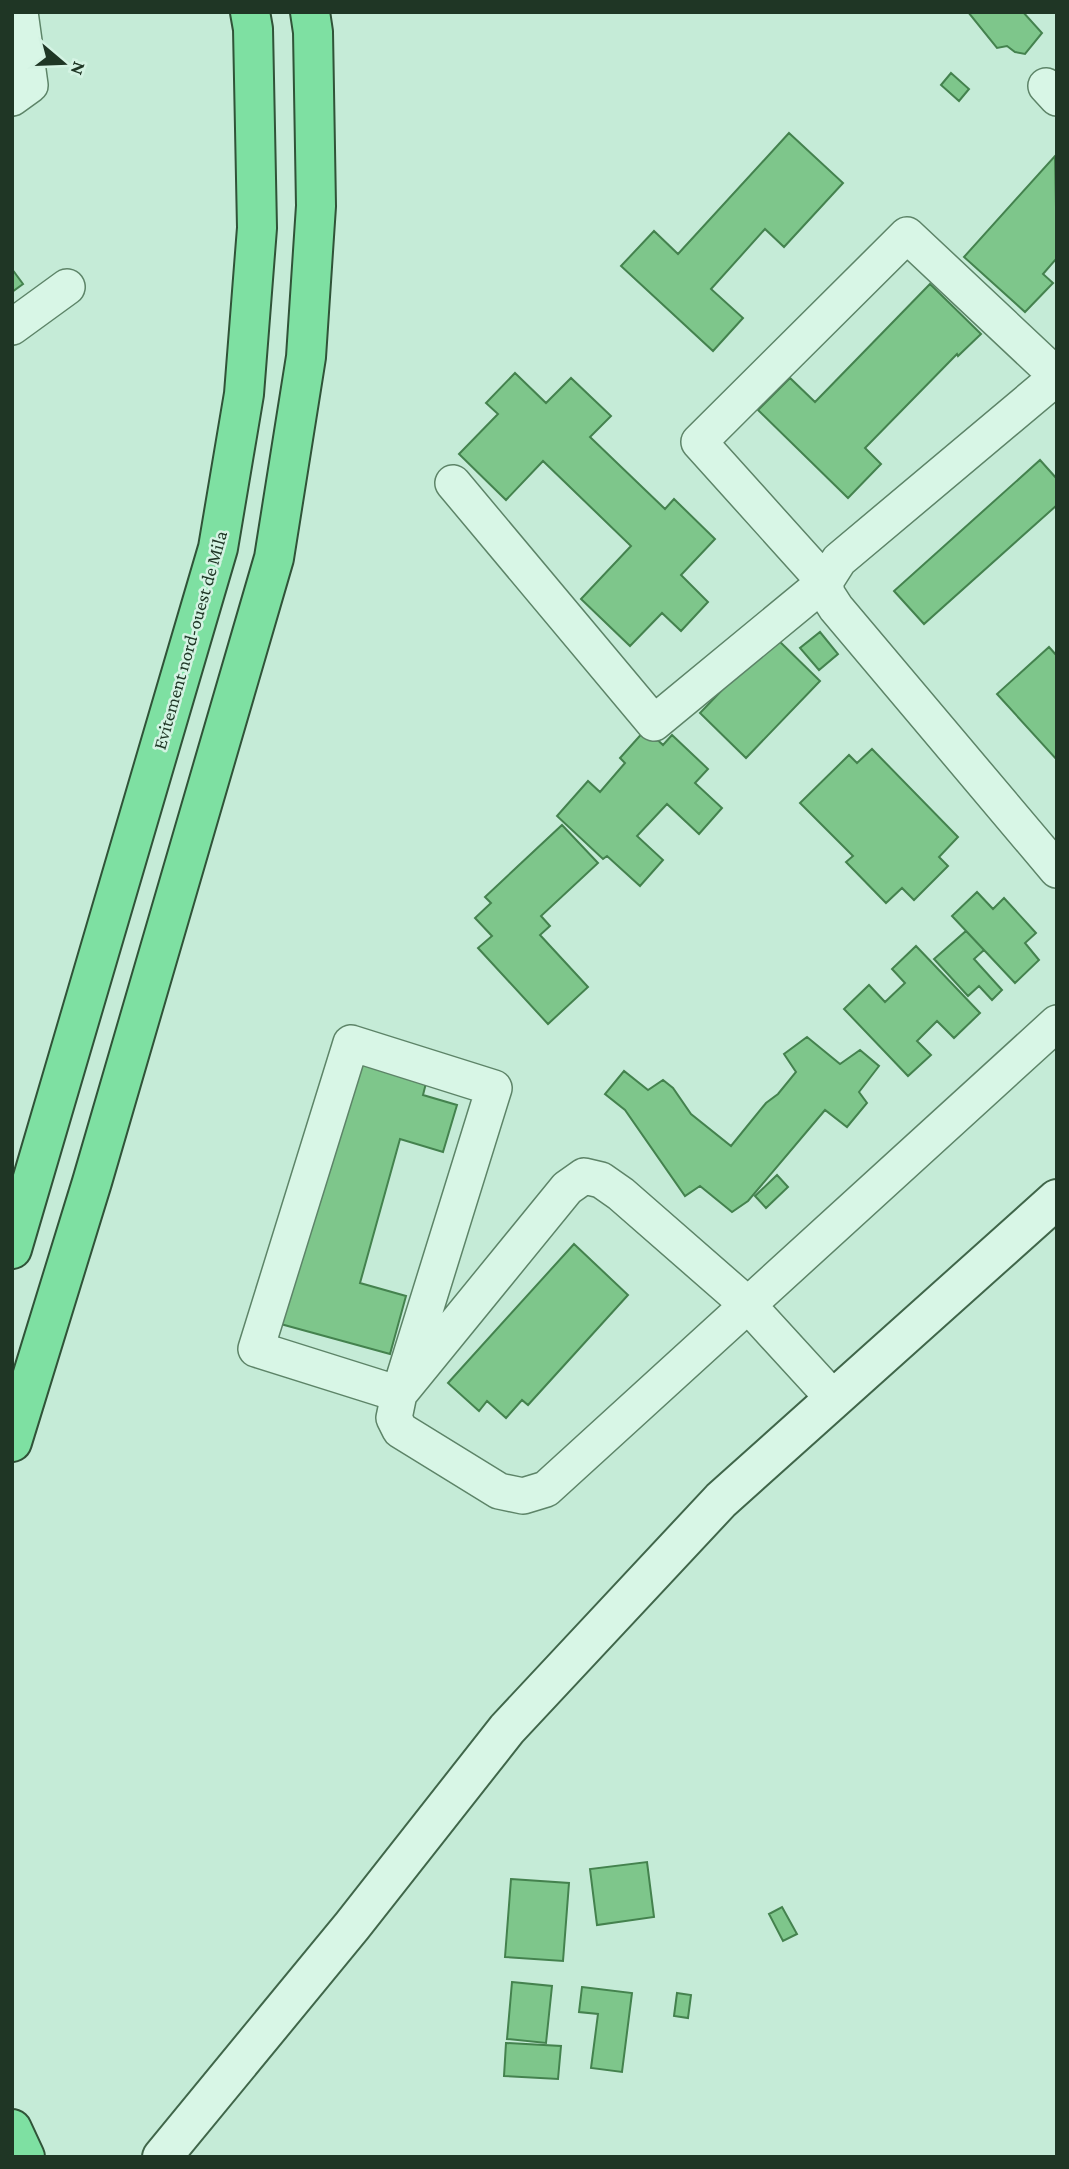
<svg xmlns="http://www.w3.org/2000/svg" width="1069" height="2169" font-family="'Crimson Pro',serif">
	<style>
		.building { fill: #7ec68b; stroke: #44824e; stroke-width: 2 }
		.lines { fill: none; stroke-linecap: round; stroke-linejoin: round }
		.minor-casing { stroke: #5d8468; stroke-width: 38 }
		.secondary-casing { stroke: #40664a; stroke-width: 42 }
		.trunk-casing { stroke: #305338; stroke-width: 42 }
		.minor { stroke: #d8f6e6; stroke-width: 35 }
		.secondary { stroke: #d8f6e6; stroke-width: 38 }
		.trunk { stroke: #7ee0a2; stroke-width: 38 }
		.labels { text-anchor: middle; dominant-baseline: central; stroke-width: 5; stroke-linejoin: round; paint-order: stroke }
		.street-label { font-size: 19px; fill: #1f3625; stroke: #d4f3e3 }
	</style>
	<rect width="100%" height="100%" fill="#c5ebd7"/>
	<!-- building -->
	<path class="building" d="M968,12H1023L1042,33L1025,54L1015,52L1007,46L997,48Z
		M951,73L969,89L959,101L941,85Z
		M789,133L843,183L784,247L765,229L711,289L743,318L713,351L621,266L654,231L678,254Z
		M1055,156L1057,258L1043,274L1053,283L1025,312L964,257Z
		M12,269L23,284L12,292Z
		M930,284L981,334L958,356L957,354L865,448L881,464L848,498L758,410L790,378L815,402Z
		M515,373L546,403L571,378L611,416L590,437L665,509L674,499L715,539L681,575L708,602L681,631L662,613L630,646L581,599L631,546L543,461L506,500L459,454L498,414L486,403Z
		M1040,460L1057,479V505L924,624L894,591Z
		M820,632L838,654L819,670L800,648Z
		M774,636L820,681L746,758L700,713Z
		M1049,647L1057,656V760L997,694Z
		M646,729L663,745L672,735L708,769L695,783L722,808L699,834L667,804L637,836L663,860L640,886L607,856L603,859L557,816L588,781L600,792L625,763L620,758Z
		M872,749L958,837L939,857L948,866L914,900L902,888L886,903L846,862L853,856L800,803L849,755L857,763Z
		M562,825L598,863L541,916L550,926L540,935L588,987L548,1024L478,948L492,936L475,918L491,903L485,897Z
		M977,892L993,909L1004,898L1036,933L1025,943L1039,960L1015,983L952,916Z
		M966,931L984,950L974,959L1002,990L992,1000L979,986L968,996L934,959Z
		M916,946L980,1013L954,1038L937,1021L917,1041L931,1055L908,1076L844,1009L869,985L885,1002L905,983L892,969Z
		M807,1037L840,1064L860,1050L879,1066L859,1092L867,1103L847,1127L825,1110L748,1201L732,1212L700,1186L685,1196L625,1110L605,1094L624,1071L648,1090L663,1080L673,1088L691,1114L731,1146L766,1103L778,1094L796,1072L784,1054Z
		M352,1058L427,1079L423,1095L457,1105L443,1152L400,1139L360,1283L406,1296L390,1354L277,1323Z
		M777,1175L788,1187L766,1208L755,1196Z
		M574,1244L628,1295L528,1405L522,1400L506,1418L487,1401L479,1411L448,1383Z
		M647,1862L654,1917L597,1925L590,1869Z
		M511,1879L569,1883L563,1961L505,1957Z
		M782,1907L797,1934L783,1941L769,1914Z
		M512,1982L552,1986L546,2043L507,2039Z
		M582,1987L632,1993L622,2072L591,2068L598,2014L579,2012Z
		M677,1993L691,1995L688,2018L674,2016Z
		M506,2043L561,2046L558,2079L504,2076Z"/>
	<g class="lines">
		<!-- minor casing -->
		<g class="minor-casing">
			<path id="minor" d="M1046,86L1057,98
				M12,98L30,85L20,12
				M12,327L67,287
				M1057,377L839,560L825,582L827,594L836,608L1057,870
				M453,483L654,723L825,582L699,442L907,235L1057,376
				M351,1043L494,1088L399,1394L256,1349Z
				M834,1399L748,1305L621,1194L601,1180L584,1176L567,1188L399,1394L394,1418L400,1430L499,1491L523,1496L546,1489L1057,1023"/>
		</g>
		<!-- secondary casing -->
		<g class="secondary-casing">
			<path id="secondary" d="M162,2157L352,1926L507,1729L721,1500L1057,1199"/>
		</g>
		<!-- trunk casing -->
		<g class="trunk-casing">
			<path id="trunk" d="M12,1249L218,548L244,394L257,228L253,29L250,12
				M12,1442L92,1182L274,558L306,357L316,206L313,32L310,12
				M12,2129L25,2157"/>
		</g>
		<!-- minor -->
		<use href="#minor" class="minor"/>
		<!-- secondary -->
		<use href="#secondary" class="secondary"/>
		<!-- trunk -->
		<use href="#trunk" class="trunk"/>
	</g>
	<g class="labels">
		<!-- street labels -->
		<g class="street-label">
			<text transform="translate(190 640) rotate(-74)">Evitement nord-ouest de Mila</text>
		</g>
	</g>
	<!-- border -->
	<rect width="1069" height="2169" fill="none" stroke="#1f3625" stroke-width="28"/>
	<!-- north arrow -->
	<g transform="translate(63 63) rotate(109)" stroke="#d4f3e3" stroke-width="5" paint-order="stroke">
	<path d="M0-5L12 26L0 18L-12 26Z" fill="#1f3625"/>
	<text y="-10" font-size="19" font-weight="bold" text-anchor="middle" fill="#1f3625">N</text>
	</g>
</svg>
